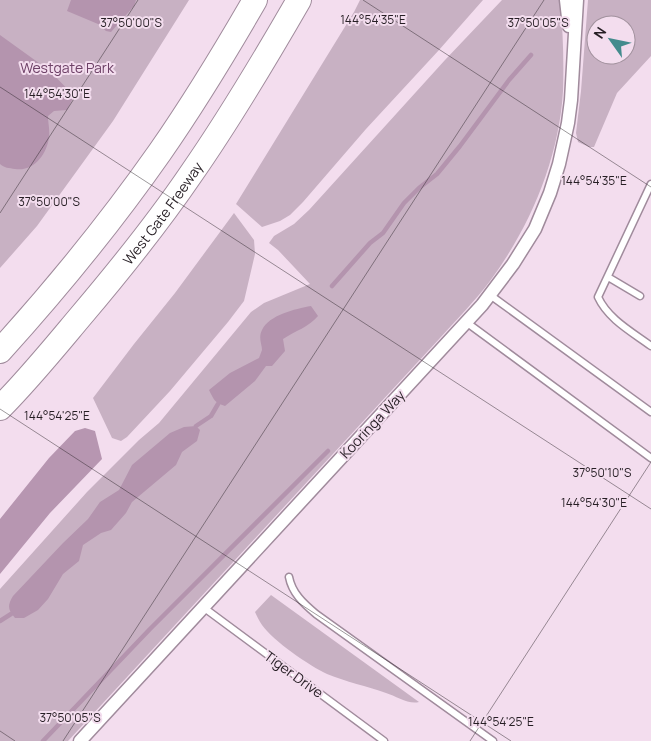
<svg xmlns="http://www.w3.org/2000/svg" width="651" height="741" font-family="Manrope,sans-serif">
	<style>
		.green { fill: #c8b1c3; fill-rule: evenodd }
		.forest { fill: #b796b1 }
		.water { fill: #b494ae }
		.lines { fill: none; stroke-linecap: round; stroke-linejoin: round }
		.stream { stroke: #b494ae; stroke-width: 4.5 }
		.service-casing { stroke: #a08b9c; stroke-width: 9 }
		.minor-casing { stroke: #a08b9c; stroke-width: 15 }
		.motorway-casing { stroke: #a08b9c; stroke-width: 26 }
		.service { stroke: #fff; stroke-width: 6 }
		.minor { stroke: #fff; stroke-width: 12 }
		.motorway { stroke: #fff; stroke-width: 24 }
		.ticks { fill: none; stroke: #261e24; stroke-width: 1; stroke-opacity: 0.45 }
		.labels { text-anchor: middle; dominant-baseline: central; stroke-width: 4; stroke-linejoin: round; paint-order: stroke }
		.park-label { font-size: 14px; fill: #6e4167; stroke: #f3ddee }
		.street-label { font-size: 14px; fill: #261e24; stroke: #f3ddee }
		.ticks-label { font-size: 12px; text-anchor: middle; fill: #261e24; stroke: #f3ddee; stroke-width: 4; stroke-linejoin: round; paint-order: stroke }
	</style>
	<rect width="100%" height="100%" fill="#f3ddee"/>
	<!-- green -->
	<path class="green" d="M0,0H189L113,121L37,226L0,268Z
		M360,0H483L439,50L366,129L303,202L290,215L280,221L262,227L236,204L354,12Z
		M502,0H560C563,31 564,61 563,91C559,159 530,227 490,281C475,301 457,319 440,338L68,741H0V589L87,492L139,440L159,423L251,312L264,303L310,284L278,250L269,243L274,236L294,224L309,210L445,60Z
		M588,0H651V56L617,93L594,147H589L578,142L576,133L581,91ZM596,25H626V55H596Z
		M234,213L254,240L255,254L244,301L228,322L170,391L127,437L121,441L112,438L93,398L134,344L175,293Z
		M271,595L419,702C409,705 396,696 386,693C367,686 346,682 327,674C310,666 273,641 262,625C259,621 257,616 255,612Z"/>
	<!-- forest -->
	<path class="forest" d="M85,428L95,431L102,459L50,513L0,574V519L49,458L75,431Z"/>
	<!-- water -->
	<path class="water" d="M71,0H136L134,6L111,32L106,31L98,24L67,11Z
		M0,35L50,71L74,96L67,110L54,111L48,116C48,123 50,130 49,137C47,154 34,172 15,169C9,168 4,168 0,164Z
		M311,306L318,316C309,327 295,331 283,339L285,351L272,366H266L255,381L225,406C215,403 214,400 209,390L230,373L259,358C260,355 261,353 262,350C262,344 258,338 262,330C269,315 295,309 311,306Z
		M196,426L200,430L197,441L182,452L176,465L132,502L126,513L111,530L101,533L83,545L79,561L63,574L48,599L38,610L24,618H15C8,610 7,606 13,596L63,543L88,519L100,502L119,490L132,465L170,433L184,427Z"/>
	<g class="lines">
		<!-- stream -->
		<path class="stream" d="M332,286L370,243L383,233L404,203L419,188L437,174L460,146L509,80L531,55
			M196,426L211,416L218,404
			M0,621L11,614
			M43,741L150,629L328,451"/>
		<!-- service casing -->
		<g class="service-casing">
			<path id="service" d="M651,184L598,297C608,319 632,332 651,346
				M608,277L640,296
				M490,295L651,412
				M466,322L651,458
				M289,577C292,593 303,603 316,614L493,741
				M203,607L384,741"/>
		</g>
		<!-- minor casing -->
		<g class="minor-casing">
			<path id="minor" d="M566,0L569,26
				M80,741L482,305L513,264L535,229L550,193L559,164L568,123L571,100L577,0"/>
		</g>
		<!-- motorway casing -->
		<g class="motorway-casing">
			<g id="motorway">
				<path d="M0,351C57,288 111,222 160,152C194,103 225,52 255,0"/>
				<path id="s1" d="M0,408C28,380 54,348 80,317C119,271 157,224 191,174C230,118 265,59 299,0"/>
			</g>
		</g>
		<!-- service -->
		<use href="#service" class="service"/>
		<!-- minor -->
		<use href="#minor" class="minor"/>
		<!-- motorway -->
		<use href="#motorway" class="motorway"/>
	</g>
	<!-- ticks -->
	<path class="ticks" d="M363,0L651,187M0,87L651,509M0,213L138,0M0,409L511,741M0,731L15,741M63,741L544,0M470,741L651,462"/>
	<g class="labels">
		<!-- park labels -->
		<g class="park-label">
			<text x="67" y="67">Westgate Park</text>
		</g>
		<!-- street labels -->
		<g class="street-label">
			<text stroke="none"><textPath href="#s1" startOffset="254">West Gate Freeway</textPath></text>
			<text transform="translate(372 424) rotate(-47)">Kooringa Way</text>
			<text transform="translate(294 674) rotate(36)">Tiger Drive</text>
		</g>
	</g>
	<g class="ticks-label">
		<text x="373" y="24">144°54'35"E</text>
		<text x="131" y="27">37°50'00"S</text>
		<text x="538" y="27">37°50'05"S</text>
		<text x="57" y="98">144°54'30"E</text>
		<text x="594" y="185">144°54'35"E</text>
		<text x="49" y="206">37°50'00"S</text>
		<text x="57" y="420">144°54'25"E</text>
		<text x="602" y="477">37°50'10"S</text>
		<text x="594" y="507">144°54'30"E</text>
		<text x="70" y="722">37°50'05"S</text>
		<text x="501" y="726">144°54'25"E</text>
	</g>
	<!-- north arrow -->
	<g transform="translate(611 40) rotate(303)"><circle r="24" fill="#f3ddee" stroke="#a1919d"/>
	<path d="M0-4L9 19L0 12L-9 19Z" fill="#438b8d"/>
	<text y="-8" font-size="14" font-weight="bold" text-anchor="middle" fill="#261e24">N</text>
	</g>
</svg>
